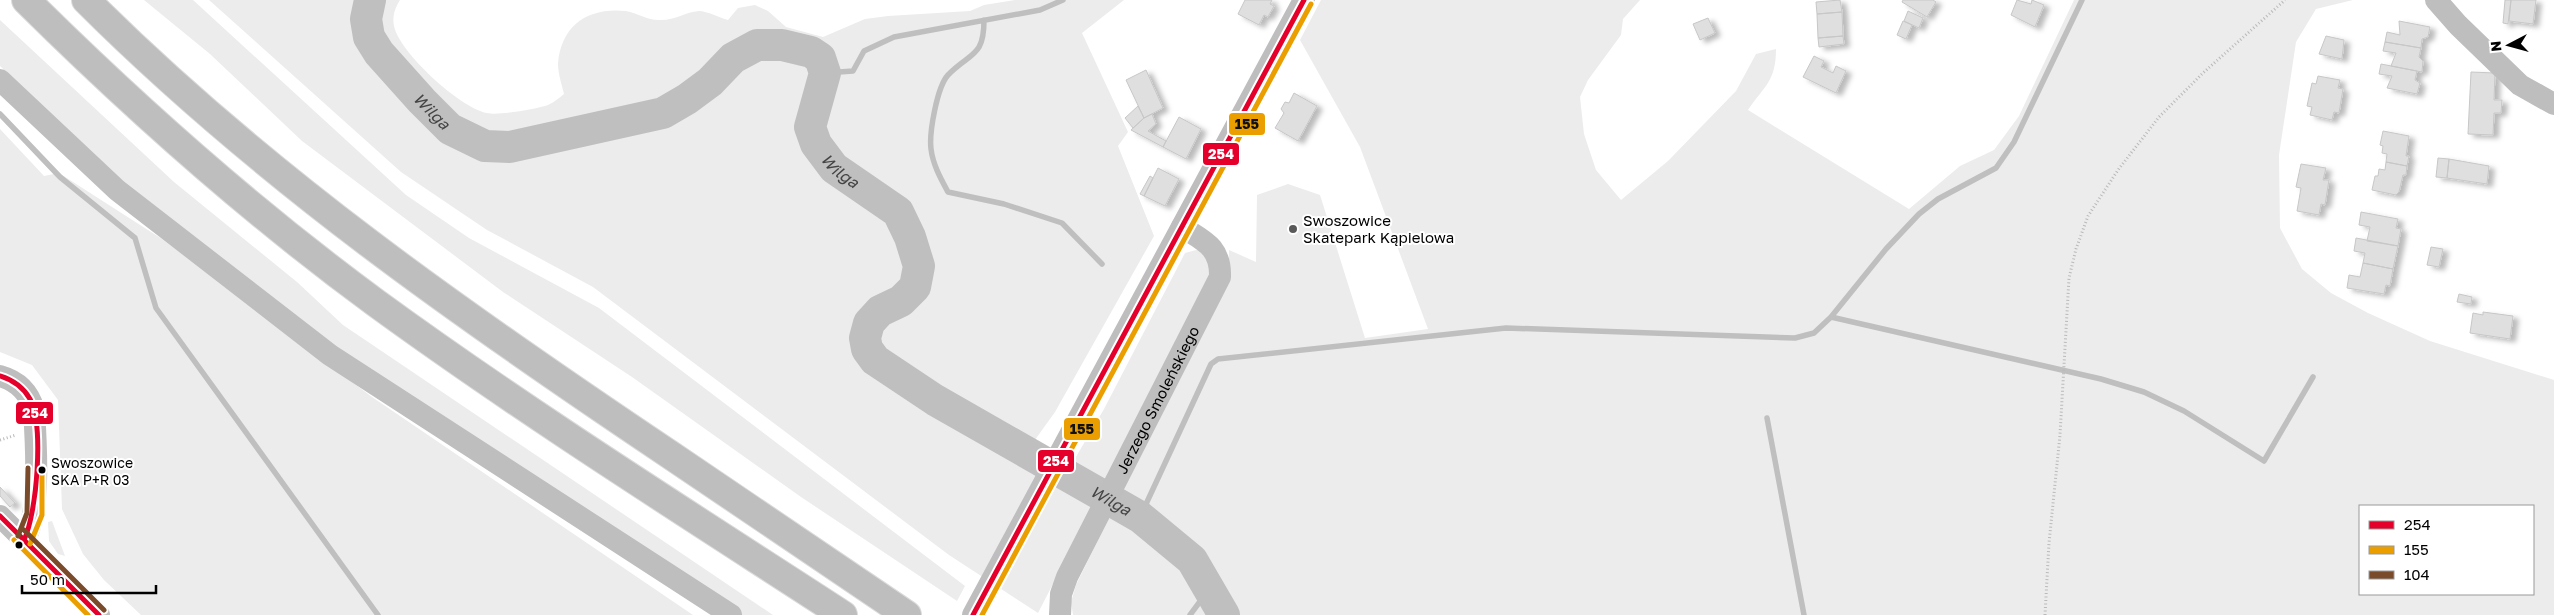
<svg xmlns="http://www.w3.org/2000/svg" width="2554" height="615" font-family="'Golos Text',sans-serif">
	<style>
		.green { fill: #ececec; fill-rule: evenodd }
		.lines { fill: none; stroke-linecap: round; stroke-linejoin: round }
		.stream { stroke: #bfbfbf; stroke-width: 5.5 }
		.river { stroke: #bfbfbf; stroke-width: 32 }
		.building { fill: #dfdfdf; stroke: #c7c7c7; filter: url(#shadow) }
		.highway-casing { stroke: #dbdbdb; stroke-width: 30 }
		.path { stroke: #b9b9b9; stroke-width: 3; stroke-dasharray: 1 2.5; stroke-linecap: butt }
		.minor { stroke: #bebebe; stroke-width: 22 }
		.highway { stroke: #bebebe; stroke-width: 28 }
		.bus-1-casing { stroke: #fff; stroke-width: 9 }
		.bus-2-casing { stroke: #fff; stroke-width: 9 }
		.bus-3-casing { stroke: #fff; stroke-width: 9 }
		.bus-1 { stroke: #e4002b; stroke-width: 5 }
		.bus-2 { stroke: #eb9e00; stroke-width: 5 }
		.bus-3 { stroke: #7a4b2a; stroke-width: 5 }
		.poi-dot { fill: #595959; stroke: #fff; stroke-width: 2 }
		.bus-dot { fill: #000; stroke: #fff; stroke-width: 2 }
		.labels { text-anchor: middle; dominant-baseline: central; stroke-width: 4; stroke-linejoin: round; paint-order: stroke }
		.bus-label { font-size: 14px; fill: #000; stroke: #fff; text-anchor: start }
		.poi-label { font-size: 15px; fill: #000; stroke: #fff; text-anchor: start }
		.street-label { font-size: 15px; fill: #000; stroke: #fff }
		.water-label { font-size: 16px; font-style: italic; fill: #444; stroke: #fff }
		.line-badge { stroke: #fff; stroke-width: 2 }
		.badge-label { font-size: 14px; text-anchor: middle; font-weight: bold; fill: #fff }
		.pale-badge-label { font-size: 14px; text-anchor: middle; font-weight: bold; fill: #111 }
	</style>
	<defs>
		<filter id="shadow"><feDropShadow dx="5.5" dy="3" stdDeviation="2.5" flood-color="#0004"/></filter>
	</defs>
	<rect width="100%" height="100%" fill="#fff"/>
	<!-- green -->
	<path class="green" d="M144,0H193L406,195L469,238L599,308L965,586L957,601L801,497L632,377L503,292L302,141L210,54Z
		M209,0H400C395,8 392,16 394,26C399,52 460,108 487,113C498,116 536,109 548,105C553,103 559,98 564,94C562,85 558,74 558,64C561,25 588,7 626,11C637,13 647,20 659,20C674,21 685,12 699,11C707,11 720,18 728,20L738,8L755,5L768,11L786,27L823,37L865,19L888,16L970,11L984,5L1015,0H1124L1082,33L1128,132L1118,146L1154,236L1055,412L1032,444L1027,457L1063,479L1104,409L1185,253L1200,249L1209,257L1211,276L1038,613L949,555L593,287L487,230L401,172Z
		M1321,0H1640L1623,19L1621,35L1588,80L1580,97L1584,134L1596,170L1621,200L1668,161L1736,91L1756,54L1776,49C1776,81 1765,85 1748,110L1909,209L1960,166L1994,150L2019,116L2074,0H2353L2316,9L2296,42L2279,155L2280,228L2302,269L2331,293L2368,313L2430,341L2554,380V615H1073L1071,602L1076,585L1140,454L1229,283V250L1256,262L1257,195L1288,184L1320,195L1365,338L1428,329L1360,147L1300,40ZM2360,506H2533V594H2360Z
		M0,20L174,182L297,282L343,325L773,615H741L327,344L119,181L0,66Z
		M0,129L44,176L59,173L162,239L372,397L693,615H141L104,580L83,554L62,509L58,400L32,365L0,352Z
		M52,521L65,556L58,554L49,541L48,522Z"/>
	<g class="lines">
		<!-- stream -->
		<path class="stream" d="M984,20C984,58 970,52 948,75C937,87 929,133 931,149C933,165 941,179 948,192L1004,204L1062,223L1102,264
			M825,73L853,71L864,51L894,37L1040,10L1063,0
			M0,114L60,177L135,238L156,308L378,615
			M1831,317L2101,379L2144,392L2184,411L2264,461L2313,377
			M1767,418L1804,615
			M1140,517L1211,364L1218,359L1506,328L1795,338L1814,333L1831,317L1886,249L1919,214L1938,199L1996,168L2014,142L2082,0
			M1190,615L1210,588"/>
		<!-- river -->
		<path class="river" id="s1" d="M370,0L366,19L369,37L379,53L422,101L450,129L485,146L510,147L663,113L687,99L710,82L733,58L757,45H782L811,52L820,58L825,73L810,127L816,144L834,168L898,212L910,237L919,266L915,287L901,301L880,311L869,323L865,338L867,349L875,360L935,400L1140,517L1192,560L1224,615"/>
	</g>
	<!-- building -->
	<path class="building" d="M1245,0H1272L1270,4L1274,6L1268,17L1264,15L1259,25L1238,14Z
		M1840,0L1842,12L1817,14L1816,2Z
		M1903,0H1933L1936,2L1927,17L1902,2Z
		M2017,0L2031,4L2032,0L2044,5L2035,27L2011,15Z
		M2505,0H2511L2508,24L2503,23Z
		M2511,0H2536L2533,24L2509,21Z
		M1908,11L1923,18L1919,28L1904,21Z
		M1842,12L1843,36L1818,38L1817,14Z
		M1708,18L1715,33L1700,40L1693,24Z
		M1903,21L1912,25L1906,39L1897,35Z
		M2399,21L2430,27L2428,37L2422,39L2421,48L2385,42L2387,32L2400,35Z
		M1843,36L1844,44L1819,47L1818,38Z
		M2326,36L2344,40L2342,59L2319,54Z
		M2385,42L2421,48L2419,57L2423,61L2422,72L2391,66L2396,53L2383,51Z
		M1814,56L1824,61L1821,67L1833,73L1836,66L1846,71L1836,93L1803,77Z
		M2381,64L2417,71L2415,80L2420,83L2417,94L2387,88L2392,76L2379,74Z
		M1146,70L1163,108L1144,118L1126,80Z
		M2471,72L2495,73L2494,100H2502L2501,113H2494L2493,135L2468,134Z
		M2318,76L2340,80L2338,88L2343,89L2339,113L2334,112L2332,120L2310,115L2312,107L2307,106L2312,83L2316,84Z
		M1294,93L1317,106L1298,141L1275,128L1284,113L1281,109L1285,102L1289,103Z
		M1138,106L1144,118L1133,128L1125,118Z
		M1152,114L1156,124L1148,131L1166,141L1163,147L1131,130L1144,118Z
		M1179,117L1201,129L1186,159L1163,147Z
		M2383,131L2409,136L2406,156H2409L2407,166L2386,162L2387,154L2382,153L2383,146L2380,145Z
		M2438,158L2449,159L2447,178L2436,177Z
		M2449,159L2489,166L2487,184L2447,178Z
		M2386,162L2407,166L2406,175H2403L2399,192L2396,195L2372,190L2375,176H2378L2379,169L2385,170Z
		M2301,164L2326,168L2323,180H2329L2325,205L2321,204L2319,215L2297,211L2301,188L2296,187Z
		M1158,168L1179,179L1165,206L1144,196Z
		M1150,176L1153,178L1144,196L1140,194Z
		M2361,212L2398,219L2396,228L2401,229L2398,246L2367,241L2370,227L2359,225Z
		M2356,238L2398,246L2393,269L2363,263L2365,253L2354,251Z
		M2431,247L2443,249L2439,267L2427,265Z
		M2363,263L2393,269L2390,286L2386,285L2384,294L2347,288L2349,275L2360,277Z
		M2459,294L2472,297L2471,304L2457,302Z
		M2483,312L2513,316L2510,339L2470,333L2473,313L2483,315Z
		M0,487L15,503L10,507L0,496Z"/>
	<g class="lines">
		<!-- highway casing -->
		<g class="highway-casing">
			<path id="highway" d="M26,0C135,108 252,212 376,303C527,413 686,513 843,615
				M86,0C262,176 466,318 672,456C750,509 828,562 907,615"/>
		</g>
		<!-- path -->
		<path class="path" d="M0,440L16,435
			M2045,615L2049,543L2060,435L2069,278L2076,249L2088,216L2118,170L2159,117L2203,73L2285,0"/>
		<!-- minor -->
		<g class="minor">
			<path d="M2436,0L2458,25L2520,85L2554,104"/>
			<path d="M0,80L117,190L330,355L731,615"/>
			<path d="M0,376C18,381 29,392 34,410C36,442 41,515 24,540"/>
			<path d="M0,516L99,615"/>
			<path d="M973,615L1304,0"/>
			<path id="s2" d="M1060,615L1061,594L1067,577L1220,277C1221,247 1204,241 1182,227"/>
		</g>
		<!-- highway -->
		<use href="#highway" class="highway"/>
		<!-- bus-1 casing -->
		<g class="bus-1-casing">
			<path id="bus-1" d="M0,376C13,380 23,387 30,399C44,426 37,513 24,540
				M0,516L99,615
				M973,615L1304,0"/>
		</g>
		<!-- bus-2 casing -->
		<g class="bus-2-casing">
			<path id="bus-2" d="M14,540L88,615
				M30,544L42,515V468
				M982,615L1311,4"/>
		</g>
		<!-- bus-3 casing -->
		<g class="bus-3-casing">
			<path id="bus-3" d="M24,530L104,610
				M18,536L27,513L28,468"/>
		</g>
		<!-- bus-1 -->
		<use href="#bus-1" class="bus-1"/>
		<!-- bus-2 -->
		<use href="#bus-2" class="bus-2"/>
		<!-- bus-3 -->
		<use href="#bus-3" class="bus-3"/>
	</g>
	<!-- markers -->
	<circle class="poi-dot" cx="1293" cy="229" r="5"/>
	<g class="bus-dot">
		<circle cx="42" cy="470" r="4.5"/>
		<circle cx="19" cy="545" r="4.5"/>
	</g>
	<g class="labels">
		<!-- bus labels -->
		<g class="bus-label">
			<text x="51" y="462">Swoszowice<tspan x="51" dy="17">SKA P+R 03</tspan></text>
		</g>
		<!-- poi labels -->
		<g class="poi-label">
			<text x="1303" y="220">Swoszowice<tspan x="1303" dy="17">Skatepark Kąpielowa</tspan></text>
		</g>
		<!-- street labels -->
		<g class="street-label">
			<text stroke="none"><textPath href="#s2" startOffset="238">Jerzego Smoleńskiego</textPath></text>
		</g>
		<!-- water labels -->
		<g class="water-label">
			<text stroke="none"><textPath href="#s1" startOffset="135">Wilga</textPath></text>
			<text stroke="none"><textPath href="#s1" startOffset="690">Wilga</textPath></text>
			<text stroke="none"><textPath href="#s1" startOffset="1215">Wilga</textPath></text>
		</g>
	</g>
	<g class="line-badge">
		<rect x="1228" y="112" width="38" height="24" rx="5" fill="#eb9e00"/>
		<rect x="1202" y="142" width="38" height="24" rx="5" fill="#e4002b"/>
		<rect x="15" y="401" width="39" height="24" rx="5" fill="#e4002b"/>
		<rect x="1063" y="417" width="38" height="24" rx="5" fill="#eb9e00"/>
		<rect x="1037" y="449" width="38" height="24" rx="5" fill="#e4002b"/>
	</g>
	<g class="badge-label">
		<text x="1221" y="159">254</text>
		<text x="35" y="418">254</text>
		<text x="1056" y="466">254</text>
	</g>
	<g class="pale-badge-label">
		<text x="1247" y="129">155</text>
		<text x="1082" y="434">155</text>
	</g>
	<!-- legend -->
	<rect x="2359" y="505" width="175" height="90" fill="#ffffff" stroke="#999999"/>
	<rect x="2369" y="521" width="25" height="8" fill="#e4002b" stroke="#999999"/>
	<text x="2404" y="530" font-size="15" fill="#000000">254</text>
	<rect x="2369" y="546" width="25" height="8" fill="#eb9e00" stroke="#999999"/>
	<text x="2404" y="555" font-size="15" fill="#000000">155</text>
	<rect x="2369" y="571" width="25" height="8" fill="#7a4b2a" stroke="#999999"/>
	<text x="2404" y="580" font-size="15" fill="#000000">104</text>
	<!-- north arrow -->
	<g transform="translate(2509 45) rotate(264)" stroke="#ffffff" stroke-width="4" paint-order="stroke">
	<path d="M0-4L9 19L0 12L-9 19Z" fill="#000000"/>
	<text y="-8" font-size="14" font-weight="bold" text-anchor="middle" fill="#000000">N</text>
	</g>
	<!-- scale -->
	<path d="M22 585v8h134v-8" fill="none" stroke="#000000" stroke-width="2.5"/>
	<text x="30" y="585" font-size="15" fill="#000000" stroke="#ffffff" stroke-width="4" paint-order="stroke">50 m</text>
</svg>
